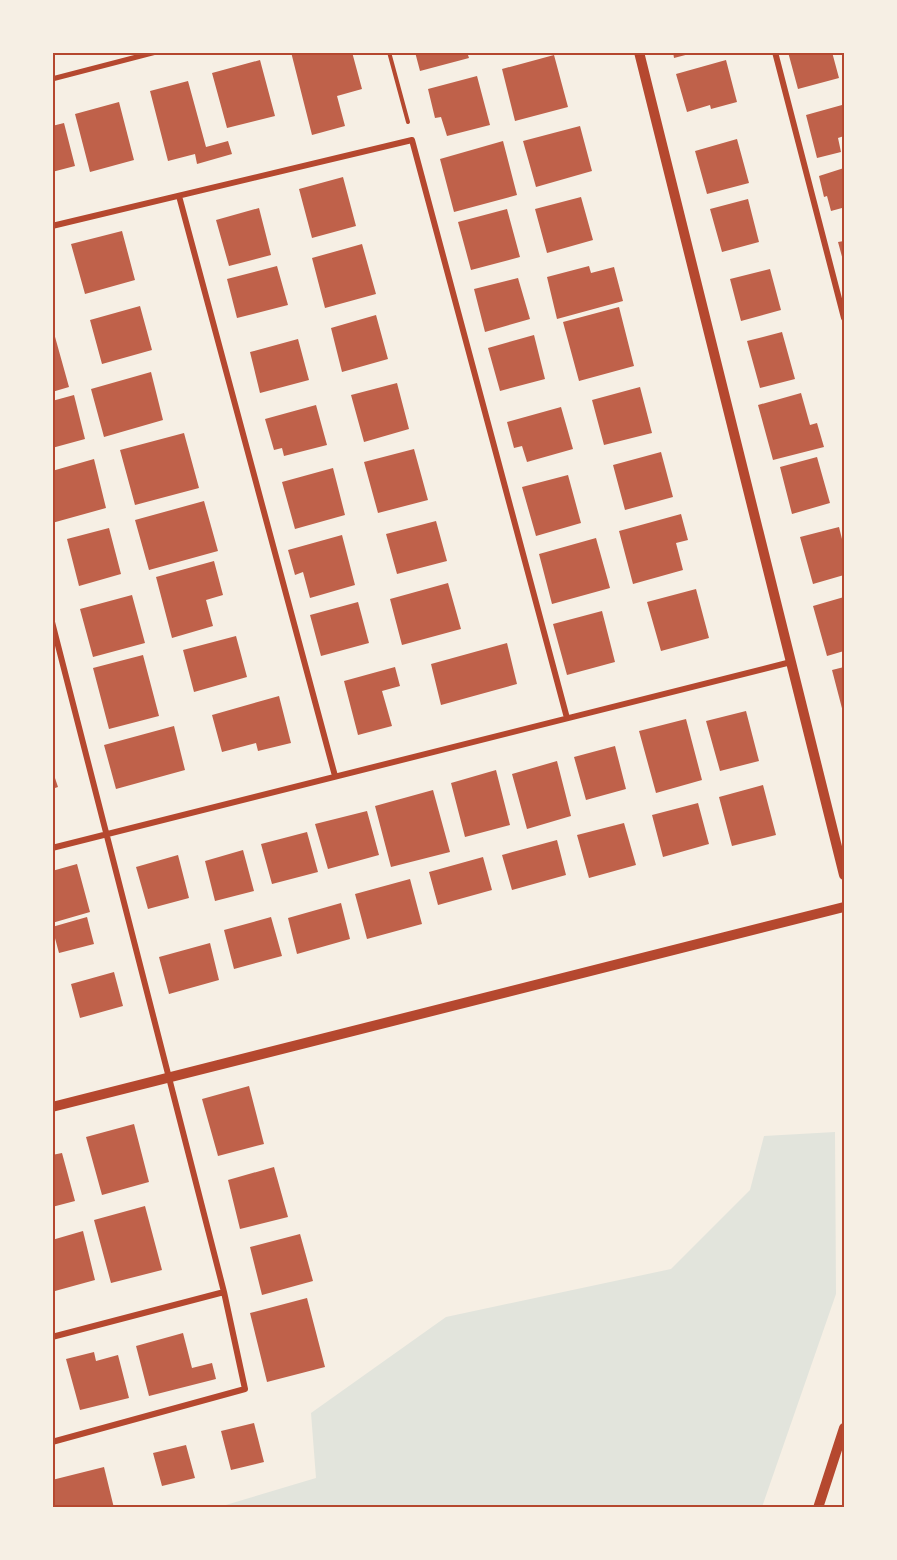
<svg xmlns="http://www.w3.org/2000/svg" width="897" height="1560" font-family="'PT Sans Narrow',sans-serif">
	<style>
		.green { fill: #e2e4dc }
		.building { fill: #bf614a }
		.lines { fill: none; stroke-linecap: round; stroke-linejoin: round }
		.path { stroke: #b5482f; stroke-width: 4 }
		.pedestrian { stroke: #b5482f; stroke-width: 5 }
		.minor { stroke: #b5482f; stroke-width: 6 }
		.tertiary { stroke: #b5482f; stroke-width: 10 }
		.neatline { fill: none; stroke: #b5482f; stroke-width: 2 }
	</style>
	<rect width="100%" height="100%" fill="#f6efe4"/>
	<!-- green -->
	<path class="green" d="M835,1132L836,1294L762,1507H219L316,1478L311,1413L446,1317L671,1269L750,1190L764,1136Z"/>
	<!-- building -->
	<path class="building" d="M291,52H352L362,89L337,96L345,126L312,135Z
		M415,52H467L469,58L420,71Z
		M673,52H693V53L674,58Z
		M788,52H832L839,78L798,89Z
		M554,55L568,107L515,121L502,69Z
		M260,60L275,116L227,128L212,73Z
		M726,60L737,102L711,109L710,105L687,112L676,74Z
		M477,76L490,125L447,136L441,117L435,118L428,89Z
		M188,81L206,147L228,141L232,154L197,164L195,154L168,161L150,91Z
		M119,102L134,160L90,172L75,114Z
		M842,105L844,113V136L838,138L841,152L817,158L806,115Z
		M64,123L75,166L52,172V126Z
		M580,126L592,171L536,187L523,141Z
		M737,139L749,183L707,194L695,151Z
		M503,141L517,195L454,212L440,159Z
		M844,168V214L842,208L831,211L827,196L824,197L819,176Z
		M343,177L356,226L312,238L299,189Z
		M581,197L593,240L547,253L535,209Z
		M748,199L759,242L722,252L710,209Z
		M259,208L271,255L229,266L216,220Z
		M507,209L520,257L471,270L458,222Z
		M122,231L135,280L85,294L71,244Z
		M844,241V264L838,242Z
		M362,244L376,294L325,308L312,258Z
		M277,266L288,305L237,318L227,279Z
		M589,266L591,273L614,267L623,301L557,319L547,277Z
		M770,269L781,310L741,321L730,279Z
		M518,278L530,319L485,332L474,289Z
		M140,306L152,350L102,364L90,320Z
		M619,307L634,366L579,381L563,322Z
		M376,315L388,359L342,372L331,328Z
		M52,326L69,387L52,392Z
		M782,332L795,379L760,388L747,341Z
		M534,335L545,379L500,391L488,348Z
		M298,339L309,380L260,393L250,352Z
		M151,372L163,420L104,437L91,389Z
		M397,383L409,429L364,442L351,395Z
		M640,387L652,433L604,445L592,400Z
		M801,393L810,425L817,423L824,447L773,460L758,405Z
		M74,395L85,439L52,448V401Z
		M316,405L327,445L284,456L282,448L274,450L265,419Z
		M561,407L573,449L527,462L522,446L514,448L507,422Z
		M184,433L199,488L135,505L120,450Z
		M414,449L428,500L378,513L364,462Z
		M661,452L673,497L625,510L613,465Z
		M817,457L830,503L792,514L780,467Z
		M94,459L106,508L52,523V471Z
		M333,468L345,515L295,529L282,482Z
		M568,475L581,523L536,536L522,487Z
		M204,501L218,551L149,570L135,520Z
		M681,514L688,540L676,543L683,570L633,584L619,531Z
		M436,521L447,561L397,574L386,534Z
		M839,527L844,547V575L813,584L800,537Z
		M109,528L121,574L79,586L67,539Z
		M342,535L355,585L310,598L303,572L295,575L288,550Z
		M596,538L610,588L552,604L539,554Z
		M214,561L223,595L206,600L213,626L172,638L156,577Z
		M448,583L461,629L402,645L390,599Z
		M696,589L709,638L661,651L647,602Z
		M132,595L145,643L93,657L80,609Z
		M844,597V651L827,656L813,606Z
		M358,602L369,643L321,656L310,615Z
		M602,611L615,662L567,675L553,624Z
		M236,636L247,677L194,692L183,650Z
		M507,643L517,684L441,705L431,664Z
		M143,655L159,716L109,729L93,668Z
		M395,667L400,686L382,691L392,726L358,735L344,681Z
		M844,667V716L832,670Z
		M279,696L291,743L258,751L256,743L222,752L212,715Z
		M746,711L759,761L720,771L706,721Z
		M686,719L702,780L656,793L639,731Z
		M174,726L185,770L116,789L104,745Z
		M615,746L626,789L586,800L574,757Z
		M557,761L571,816L527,829L512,774Z
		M52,769L58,787L52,789Z
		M496,770L510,825L465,837L451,783Z
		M763,785L776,835L732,846L719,797Z
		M433,790L450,852L391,867L375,806Z
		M698,803L709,844L663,857L652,815Z
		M367,811L379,855L328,869L315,824Z
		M624,823L636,865L589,878L577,835Z
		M307,832L318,872L272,884L261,844Z
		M557,840L566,875L512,890L502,855Z
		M243,850L254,891L215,901L205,861Z
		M178,855L189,898L148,909L136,867Z
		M483,857L492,890L438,905L429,872Z
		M77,864L90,912L52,923V871Z
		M410,879L422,924L367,939L355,894Z
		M341,903L350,939L297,954L288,918Z
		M87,917L94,944L59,953L52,927Z
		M271,917L282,956L234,969L224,930Z
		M210,943L219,980L169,994L159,957Z
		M114,972L123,1006L80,1018L71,984Z
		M249,1086L264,1144L218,1156L202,1099Z
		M134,1124L149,1182L102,1195L86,1137Z
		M62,1153L75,1201L52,1207V1155Z
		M274,1167L288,1217L240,1229L228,1180Z
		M145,1206L162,1270L111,1283L94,1220Z
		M83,1231L95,1280L55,1291L52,1283V1240Z
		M300,1234L313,1281L262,1295L250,1247Z
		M307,1298L325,1367L267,1382L250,1313Z
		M183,1333L192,1368L212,1363L216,1379L149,1396L136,1346Z
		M94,1352L96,1361L118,1355L129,1398L80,1410L66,1359Z
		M254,1423L264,1462L231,1470L221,1431Z
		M186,1445L195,1478L162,1486L153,1453Z
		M104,1467L114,1508H52V1480Z"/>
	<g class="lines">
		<!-- path -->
		<path class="path" d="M389,52L408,122"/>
		<!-- pedestrian -->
		<path class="pedestrian" d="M52,79L156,52"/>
		<!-- minor -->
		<path class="minor" d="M775,52L844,318
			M179,196L335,776
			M52,226L412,140L567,718
			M52,622L224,1292L245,1389L52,1442
			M52,848L791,662
			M52,1337L224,1292"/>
		<!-- tertiary -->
		<path class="tertiary" d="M639,52L844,875
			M52,1107L844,907
			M818,1508L844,1428"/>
	</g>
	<!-- border -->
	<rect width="897" height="1560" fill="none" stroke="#f6efe4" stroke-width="108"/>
	<rect x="54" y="54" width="789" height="1452" class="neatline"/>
</svg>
